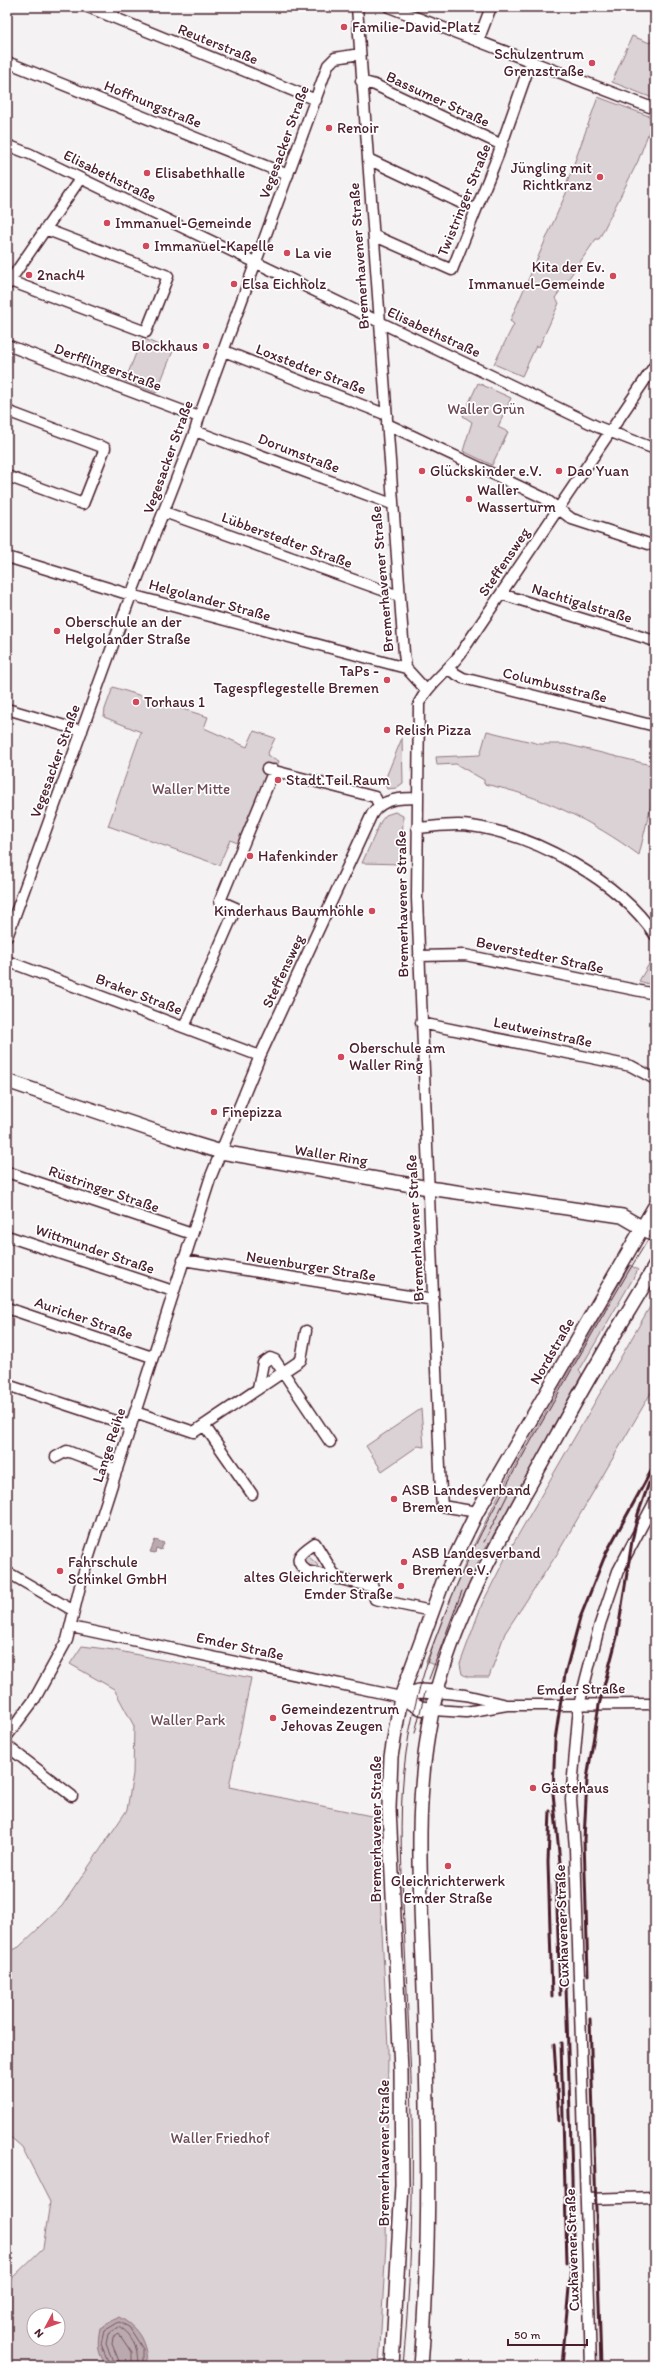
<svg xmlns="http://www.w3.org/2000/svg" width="662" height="2373" font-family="Itim,sans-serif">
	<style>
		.green { fill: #dbd2d5; stroke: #927880; fill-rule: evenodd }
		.water { fill: #baa9ae; stroke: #8d727a }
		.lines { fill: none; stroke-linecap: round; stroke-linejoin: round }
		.shore { stroke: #77565f; stroke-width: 1 }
		.minor-casing { stroke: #4a1f2b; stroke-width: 13 }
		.major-casing { stroke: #4a1f2b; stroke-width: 16 }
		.minor { stroke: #fff; stroke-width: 10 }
		.major { stroke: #fff; stroke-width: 13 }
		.tram { stroke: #4a1f2b; stroke-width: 1 }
		.rail { stroke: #4a1f2b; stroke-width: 3 }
		.poi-dot { fill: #d1495b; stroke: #fff; stroke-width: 1.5 }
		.labels { text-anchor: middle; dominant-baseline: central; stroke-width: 3.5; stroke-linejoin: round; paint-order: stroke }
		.poi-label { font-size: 15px; fill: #4a1f2b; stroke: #fff; text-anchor: start }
		.street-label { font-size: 15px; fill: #4a1f2b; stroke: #fff }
		.park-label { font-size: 15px; fill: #6e4c56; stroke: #fff }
	</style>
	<rect width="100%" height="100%" fill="#f4f2f2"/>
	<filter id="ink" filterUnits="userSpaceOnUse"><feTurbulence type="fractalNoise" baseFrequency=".025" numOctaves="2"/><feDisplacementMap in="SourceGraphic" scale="8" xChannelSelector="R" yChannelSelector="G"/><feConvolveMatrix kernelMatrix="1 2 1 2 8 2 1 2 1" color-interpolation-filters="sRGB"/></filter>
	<g filter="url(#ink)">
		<!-- green -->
		<path class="green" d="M655,31V99L612,82L632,36L650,43Z
			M598,97L654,118L638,161L599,239H596L555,298L559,303L539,347L536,346L522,376L494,364L514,324L510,321L567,191V183Z
			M142,338L173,351L156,393L125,381Z
			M478,383L511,398L498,427L508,432L492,465L463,451L472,422L463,416Z
			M113,687L208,717L204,728L247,747L254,731L275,738L267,755L279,761L245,846L230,840L219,865L108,826L141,732L104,717L105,709Z
			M487,731L540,744H565L655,766V788L639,855C593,821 540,795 484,784V780L456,764L437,765L436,757L480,755Z
			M402,738L403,783L396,788L387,789L384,782Z
			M395,812L403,816L402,864L362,863L381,821L386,815Z
			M655,954V986L639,981Z
			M630,1265L638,1270L579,1371L582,1374L554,1429L479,1560L436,1665L426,1662L467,1559L500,1492Z
			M655,1298V1386L557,1554L505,1633L489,1677H468L462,1674L460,1664L482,1604L509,1551Z
			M421,1409L424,1447L418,1446L382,1471L366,1446Z
			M308,1556L317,1564L318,1567L305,1566L303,1558Z
			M82,1646L114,1650L251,1678L229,1787L376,1817L388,2047L386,2244L379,2366H7V2283L43,2248L50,2202L22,2147L7,2134V1953L19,1947L62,1906L127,1810L133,1774L134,1726L114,1689L70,1664ZM34,2315H58V2339H34Z"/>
		<!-- water -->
		<path class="water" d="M155,1540L164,1543L161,1550L156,1548L155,1553L150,1552Z
			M119,2317C139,2328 147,2343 147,2366H107C97,2353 97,2344 100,2328Z"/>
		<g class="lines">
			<!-- shore -->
			<path class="shore" d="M110,2366L101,2344L104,2331L119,2322L129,2327L143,2349V2366
				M115,2366L106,2344L108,2334L119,2327C134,2334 138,2351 138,2366
				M121,2366L112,2344L113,2338L119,2334L132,2353V2366"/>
			<!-- minor casing -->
			<g class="minor-casing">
				<path id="minor" d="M88,7L316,100
					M357,7L404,653L406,668L426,690
					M389,7L655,109
					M113,17L114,7
					M478,41L491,7
					M7,62L288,175
					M361,81L375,85L502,145
					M7,145L30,154L598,427L655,449
					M368,159L476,210
					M375,236L452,270L498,155L531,61
					M10,281L146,332L168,276L45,229
					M7,285L80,179
					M7,345L199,417
					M224,351L387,415
					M7,411L105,448L83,504L7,476
					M387,424L544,498L572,519L655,546
					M195,431L392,504
					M164,512L399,596
					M7,557L131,595L406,668
					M501,594L655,641
					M449,670L463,678L655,726
					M7,709L82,731
					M267,769L375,797L379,805
					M417,828C434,827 454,823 471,826C535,835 618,880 655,935
					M7,937L131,595L195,431L199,417L328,65L335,58L360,54
					M419,956L465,955L655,994
					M7,961L260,1056
					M421,1023L631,1066L655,1079
					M184,1027L236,908L220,901L274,770
					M7,1172L192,1234
					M7,1236L173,1291
					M183,1260L434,1300
					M7,1308L152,1357
					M7,1385L131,1426
					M258,1389L263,1363L270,1358L275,1360L330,1442
					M135,1412L194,1432L301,1360L306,1331
					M204,1425L252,1494
					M56,1457L67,1451L117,1470
					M477,1512L442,1506L441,1493L417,898L419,703C429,683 448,671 461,653L655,365
					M7,1572L74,1611
					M337,1579L315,1543C302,1552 290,1559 307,1571L373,1587L375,1599L431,1611
					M71,1627L401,1697
					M437,1692L465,1695L503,1704
					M433,1710L466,1712L507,1705L655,1704
					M7,1736L34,1700L67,1640L82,1578L211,1176L260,1056L372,814C382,798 402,798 418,798
					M7,1746L72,1796
					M586,2199L655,2197
					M591,2366L575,1848L571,1800L579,1705L600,1624L618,1571L655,1501"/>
			</g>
			<!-- major casing -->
			<g class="major-casing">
				<path id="major" d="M7,1081L178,1139L221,1152L429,1188L622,1216L655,1235
					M401,1697L419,1691L437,1692
					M401,1697L421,1708L433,1710
					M392,2366L402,2185L401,2071L389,1808L391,1757L401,1697L443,1582L477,1512L655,1206
					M421,2366C431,2240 428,2115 424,1989C421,1891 412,1790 436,1694C454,1622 490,1557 525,1493C550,1449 573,1404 599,1361C617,1329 637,1298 655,1266"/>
			</g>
			<!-- minor -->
			<use href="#minor" class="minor"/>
			<!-- major -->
			<use href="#major" class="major"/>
			<!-- tram -->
			<path class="tram" d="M484,1542L510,1490
				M429,1679L462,1591
				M415,1733L425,1692
				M403,2366C413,2256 415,2145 409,2035C407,1991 405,1947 403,1903C401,1852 399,1803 406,1753C423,1632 488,1515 549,1410C583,1349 618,1288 655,1228"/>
			<!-- rail -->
			<path class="rail" d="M550,1811L548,1862L552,1996
				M556,1878L560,1995
				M588,1975L584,1840L587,1779L599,1705L617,1637L632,1541L638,1514L649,1483
				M590,2019L601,2366
				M561,2043L567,2263
				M554,2044L559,2121
				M562,2366L573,2243L572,2177L563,1892L553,1793L555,1740L565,1674L580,1618L606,1553L655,1464"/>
		</g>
	</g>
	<!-- markers -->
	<g class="poi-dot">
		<circle cx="344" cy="27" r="4"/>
		<circle cx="592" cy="63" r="4"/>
		<circle cx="329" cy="128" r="4"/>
		<circle cx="147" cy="173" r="4"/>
		<circle cx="600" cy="177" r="4"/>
		<circle cx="107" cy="223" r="4"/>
		<circle cx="146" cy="246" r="4"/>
		<circle cx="287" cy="253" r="4"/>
		<circle cx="29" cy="275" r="4"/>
		<circle cx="613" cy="276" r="4"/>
		<circle cx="234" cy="284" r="4"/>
		<circle cx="206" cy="346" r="4"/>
		<circle cx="422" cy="471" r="4"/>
		<circle cx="559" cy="471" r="4"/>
		<circle cx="469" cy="499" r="4"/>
		<circle cx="57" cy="631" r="4"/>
		<circle cx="387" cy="680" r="4"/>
		<circle cx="136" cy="702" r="4"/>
		<circle cx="387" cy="730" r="4"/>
		<circle cx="278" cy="780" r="4"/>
		<circle cx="250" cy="856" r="4"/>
		<circle cx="372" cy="911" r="4"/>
		<circle cx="341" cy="1057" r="4"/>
		<circle cx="214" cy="1112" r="4"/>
		<circle cx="394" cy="1499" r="4"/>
		<circle cx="404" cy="1562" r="4"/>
		<circle cx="60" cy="1571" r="4"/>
		<circle cx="401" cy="1586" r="4"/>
		<circle cx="273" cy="1718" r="4"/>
		<circle cx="533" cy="1788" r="4"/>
		<circle cx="448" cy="1866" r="4"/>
	</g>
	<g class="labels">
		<!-- poi labels -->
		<g class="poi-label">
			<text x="352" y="27">Familie-David-Platz</text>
			<text x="584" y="54" text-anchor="end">Schulzentrum<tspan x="584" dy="17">Grenzstraße</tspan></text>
			<text x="337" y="128">Renoir</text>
			<text x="592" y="168" text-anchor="end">Jüngling mit<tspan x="592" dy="17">Richtkranz</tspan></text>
			<text x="155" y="173">Elisabethhalle</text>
			<text x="115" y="223">Immanuel-Gemeinde</text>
			<text x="154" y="246">Immanuel-Kapelle</text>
			<text x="295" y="253">La vie</text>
			<text x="605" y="267" text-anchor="end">Kita der Ev.<tspan x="605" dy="17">Immanuel-Gemeinde</tspan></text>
			<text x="37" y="275">2nach4</text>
			<text x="242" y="284">Elsa Eichholz</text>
			<text x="198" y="346" text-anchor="end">Blockhaus</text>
			<text x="430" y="471">Glückskinder e.V.</text>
			<text x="567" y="471">Dao Yuan</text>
			<text x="477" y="490">Waller<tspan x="477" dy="17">Wasserturm</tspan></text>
			<text x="65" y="622">Oberschule an der<tspan x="65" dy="17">Helgolander Straße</tspan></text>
			<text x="379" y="671" text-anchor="end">TaPs -<tspan x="379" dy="17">Tagespflegestelle Bremen</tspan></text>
			<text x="144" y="702">Torhaus 1</text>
			<text x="395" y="730">Relish Pizza</text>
			<text x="286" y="780">Stadt.Teil.Raum</text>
			<text x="258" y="856">Hafenkinder</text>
			<text x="364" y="911" text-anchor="end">Kinderhaus Baumhöhle</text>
			<text x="349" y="1048">Oberschule am<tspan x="349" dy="17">Waller Ring</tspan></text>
			<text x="222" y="1112">Finepizza</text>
			<text x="402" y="1490">ASB Landesverband<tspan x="402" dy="17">Bremen</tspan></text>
			<text x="412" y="1553">ASB Landesverband<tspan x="412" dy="17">Bremen e.V.</tspan></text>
			<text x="68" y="1562">Fahrschule<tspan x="68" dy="17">Schinkel GmbH</tspan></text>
			<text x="393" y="1577" text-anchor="end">altes Gleichrichterwerk<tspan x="393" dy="17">Emder Straße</tspan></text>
			<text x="281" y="1709">Gemeindezentrum<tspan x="281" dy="17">Jehovas Zeugen</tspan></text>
			<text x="541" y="1788">Gästehaus</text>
			<text x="448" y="1881" text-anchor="middle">Gleichrichterwerk<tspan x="448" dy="17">Emder Straße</tspan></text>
		</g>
		<!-- street labels -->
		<g class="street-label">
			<text transform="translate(218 44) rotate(22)">Reuterstraße</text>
			<text transform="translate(438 99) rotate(25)">Bassumer Straße</text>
			<text transform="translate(153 104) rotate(22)">Hoffnungstraße</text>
			<text transform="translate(284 142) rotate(-70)">Vegesacker Straße</text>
			<text transform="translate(110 176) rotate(26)">Elisabethstraße</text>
			<text transform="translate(464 200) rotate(-68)">Twistringer Straße</text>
			<text transform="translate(359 256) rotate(-94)">Bremerhavener Straße</text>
			<text transform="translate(434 332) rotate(25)">Elisabethstraße</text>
			<text transform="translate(108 367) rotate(20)">Derfflingerstraße</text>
			<text transform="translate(311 369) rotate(21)">Loxstedter Straße</text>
			<text transform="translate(299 453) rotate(21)">Dorumstraße</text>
			<text transform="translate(168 457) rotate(-70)">Vegesacker Straße</text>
			<text transform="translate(287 540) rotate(20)">Lübberstedter Straße</text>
			<text transform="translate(504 562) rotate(-56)">Steffensweg</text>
			<text transform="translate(382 579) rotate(-95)">Bremerhavener Straße</text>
			<text transform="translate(210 600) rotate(15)">Helgolander Straße</text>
			<text transform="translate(582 603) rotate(17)">Nachtigalstraße</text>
			<text transform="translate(555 685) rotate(14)">Columbusstraße</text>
			<text transform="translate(55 761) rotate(-70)">Vegesacker Straße</text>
			<text transform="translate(402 904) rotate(-91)">Bremerhavener Straße</text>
			<text transform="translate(540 955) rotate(12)">Beverstedter Straße</text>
			<text transform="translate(283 971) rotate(-65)">Steffensweg</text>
			<text transform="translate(139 994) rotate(21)">Braker Straße</text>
			<text transform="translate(543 1032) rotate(12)">Leutweinstraße</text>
			<text transform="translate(331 1155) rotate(9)">Waller Ring</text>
			<text transform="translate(104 1189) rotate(19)">Rüstringer Straße</text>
			<text transform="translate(415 1228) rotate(-93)">Bremerhavener Straße</text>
			<text transform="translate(95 1249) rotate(19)">Wittmunder Straße</text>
			<text transform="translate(311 1266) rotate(9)">Neuenburger Straße</text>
			<text transform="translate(84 1318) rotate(19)">Auricher Straße</text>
			<text transform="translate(552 1351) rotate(-60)">Nordstraße</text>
			<text transform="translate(109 1445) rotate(-72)">Lange Reihe</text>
			<text transform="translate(240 1646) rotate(12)">Emder Straße</text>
			<text transform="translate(581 1689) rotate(-1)">Emder Straße</text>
			<text transform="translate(376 1829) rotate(-90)">Bremerhavener Straße</text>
			<text transform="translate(562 1926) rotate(-92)">Cuxhavener Straße</text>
			<text transform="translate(384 2153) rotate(-90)">Bremerhavener Straße</text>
			<text transform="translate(572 2250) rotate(-92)">Cuxhavener Straße</text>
		</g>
		<!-- park labels -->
		<g class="park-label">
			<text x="486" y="409">Waller Grün</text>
			<text x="191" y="789">Waller Mitte</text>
			<text x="188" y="1720">Waller Park</text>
			<text x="220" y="2138">Waller Friedhof</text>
		</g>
	</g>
	<!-- margin -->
	<rect width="662" height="2373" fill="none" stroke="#fff" stroke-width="24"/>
	<rect x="12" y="12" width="638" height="2349" fill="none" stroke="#4a1f2b" stroke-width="1.5" filter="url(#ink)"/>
	<!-- north arrow -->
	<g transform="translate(46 2327) rotate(229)"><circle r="19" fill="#ffffff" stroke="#b7a5aa"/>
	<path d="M0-3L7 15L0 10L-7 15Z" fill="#d1495b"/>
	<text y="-6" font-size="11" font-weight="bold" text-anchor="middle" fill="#4a1f2b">N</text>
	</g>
	<!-- scale -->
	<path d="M508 2339v6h79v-6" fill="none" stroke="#4a1f2b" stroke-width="2"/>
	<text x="514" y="2339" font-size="12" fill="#4a1f2b" stroke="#ffffff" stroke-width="3" paint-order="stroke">50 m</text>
</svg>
